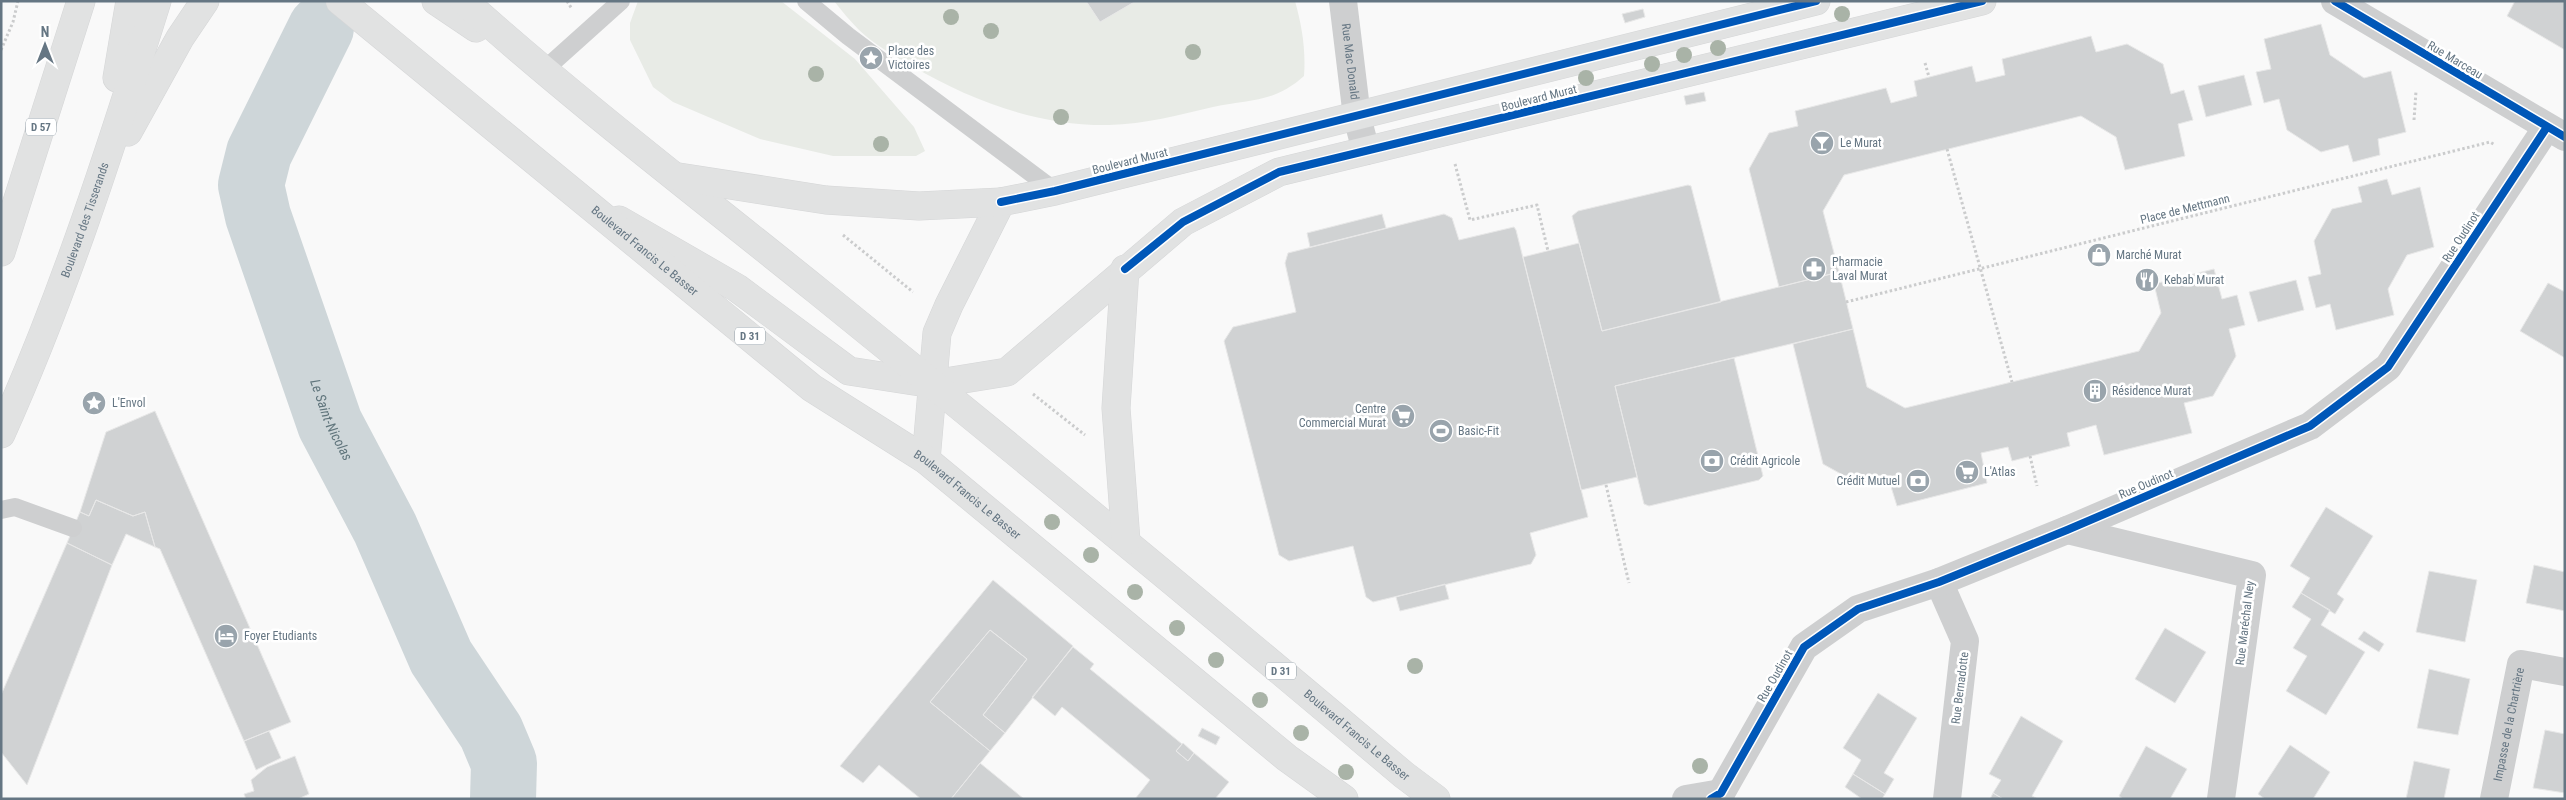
<svg xmlns="http://www.w3.org/2000/svg" width="2566" height="800" font-family="'Roboto Condensed',sans-serif">
	<style>
		.green { fill: #e8ebe6 }
		.lines { fill: none; stroke-linecap: round; stroke-linejoin: round }
		.river { stroke: #ced6d9; stroke-width: 66 }
		.building { fill: #d0d2d3; stroke: #e8e8e8 }
		.secondary-casing { stroke: #d5d6d7; stroke-width: 29 }
		.primary-casing { stroke: #d5d6d7; stroke-width: 29 }
		.path { stroke: #cbcccd; stroke-width: 3; stroke-dasharray: 2.5 2.5; stroke-linecap: butt }
		.lane { stroke: #cecfd0; stroke-width: 18 }
		.street { stroke: #cecfd0; stroke-width: 28 }
		.secondary { stroke: #e1e2e2; stroke-width: 28 }
		.primary { stroke: #e1e2e2; stroke-width: 28 }
		.cycleway-casing { stroke: #fff; stroke-width: 11 }
		.cycleway { stroke: #0057b8; stroke-width: 8 }
		.tree { fill: #a9b3a7 }
		.labels { text-anchor: middle; dominant-baseline: central; stroke-width: 5; stroke-linejoin: round; paint-order: stroke }
		.shield { fill: #fff; stroke: #939fa8; stroke-width: 1 }
		.shield-label { font-size: 11px; font-weight: bold; fill: #657683 }
		.poi-label { font-size: 12px; fill: #657683; stroke: #fff; text-anchor: start }
		.street-label { font-size: 12px; fill: #657683; stroke: #fff }
		.water-label { font-size: 14px; font-style: italic; fill: #60757c; stroke: #fff }
	</style>
	<rect width="100%" height="100%" fill="#f9f9f9"/>
	<!-- green -->
	<path class="green" d="M638,1H781L855,59L914,127L925,151L916,156H833L760,139L673,102L653,87L630,40V23Z
		M834,1H1086L1100,22L1136,1H1295C1302,26 1306,50 1304,76C1274,103 1250,99 1213,107C1179,115 1145,124 1109,125C1038,126 972,101 912,66C894,56 874,44 859,30C850,21 842,11 834,1Z"/>
	<g class="lines">
		<!-- river -->
		<path class="river" id="s1" d="M321,28L259,153L251,185L258,216L330,424L385,528L441,657L491,732L504,763L503,799"/>
	</g>
	<!-- building -->
	<path class="building" d="M1086,1H1136L1100,22Z
		M2515,1H2565V50L2507,16Z
		M1643,9L1645,17L1625,23L1622,14Z
		M2321,24L2330,55L2364,78L2391,71L2406,132L2378,139L2380,155L2353,162L2348,145L2321,152L2287,130L2279,99L2264,103L2256,72L2271,69L2264,39Z
		M2091,36L2096,52L2127,44L2163,64L2171,94L2184,90L2193,120L2178,124L2185,156L2125,170L2116,137L2081,116L1844,175L1823,211L1839,272L1779,287L1749,169L1769,133L1798,126L1795,111L1886,88L1891,103L1917,96L1914,81L1972,66L1976,82L2005,75L2002,59Z
		M2244,75L2252,105L2206,117L2198,86Z
		M1704,92L1706,101L1686,105L1684,96Z
		M2387,179L2392,195L2420,187L2434,247L2407,255L2388,289L2394,315L2336,330L2330,304L2316,308L2308,277L2321,274L2314,241L2332,209L2362,202L2358,187Z
		M1688,185L1691,186L1721,302L1602,331L1572,216L1578,211Z
		M1382,214L1386,228L1310,247L1307,233Z
		M1444,214L1452,218L1459,240L1514,227L1516,230L1588,517L1530,533L1536,555L1531,564L1373,602L1366,597L1353,546L1289,561L1279,555L1224,341L1233,327L1296,312L1285,263L1288,253Z
		M1579,243L1602,331L1839,272L1853,329L1615,386L1637,477L1581,490L1523,257Z
		M2214,269L2222,299L2237,295L2245,325L2229,329L2236,356L2213,396L2184,403L2192,433L2104,455L2096,425L2067,433L2070,446L2012,461L2008,447L1981,453L1987,483L1897,506L1888,477L1859,484L1823,464L1793,344L1853,329L1867,387L1905,408L2139,351L2161,313L2154,284Z
		M2296,280L2304,310L2258,322L2249,292Z
		M2548,283L2565,292V358L2520,331Z
		M1734,358L1763,476L1759,480L1649,506L1644,504L1615,386Z
		M155,411L291,722L244,741L160,549L155,547L145,512L133,516L96,500L89,516L80,512L106,432Z
		M96,500L133,516L145,512L155,547L126,534L112,565L67,543L80,512L89,516Z
		M2326,507L2373,536L2337,594L2344,599L2335,614L2301,593L2310,578L2290,566Z
		M67,543L112,565L27,785L1,752V695Z
		M2534,565L2565,572V611L2526,603Z
		M2429,571L2477,580L2465,642L2416,632Z
		M993,580L1073,646L1005,733L983,715L1027,659L990,630L930,702L990,751L951,799H921L879,765L863,783L840,766Z
		M1445,584L1449,599L1400,611L1396,597Z
		M2301,593L2330,610L2321,625L2365,652L2326,715L2286,691L2307,656L2293,648L2311,619L2292,607Z
		M2165,628L2206,652L2175,703L2135,679Z
		M990,630L1027,659L983,715L1005,733L990,751L930,702Z
		M2364,631L2384,644L2379,652L2358,639Z
		M1073,647L1094,664L1090,669L1182,744L1176,751L1188,761L1194,753L1229,782L1215,799H1135L1150,780L1062,707L1055,716L1032,697Z
		M2429,669L2470,679L2458,735L2417,728Z
		M1878,693L1917,718L1884,773L1894,779L1885,794L1853,774L1861,760L1843,748Z
		M2021,716L2063,741L2032,796L2038,799H2003L1993,793L2001,780L1989,774Z
		M1202,728L1220,737L1216,745L1198,736Z
		M2545,730L2565,734V793L2533,788Z
		M269,731L281,758L256,770L244,741Z
		M1183,743L1194,753L1188,761L1176,751Z
		M2290,745L2330,772L2313,799H2265L2258,794Z
		M2146,746L2187,769L2170,799H2123L2119,796Z
		M295,756L309,794L298,799H246L244,794L254,791L251,780L267,767Z
		M2414,761L2450,769L2444,799H2406Z
		M980,763L1024,799H951Z
		M1853,774L1885,794L1882,799H1862L1845,787Z
		M1993,793L2003,799H1990Z"/>
	<g class="lines">
		<!-- secondary casing -->
		<g class="secondary-casing">
			<path id="secondary" d="M619,220L737,288L849,371L933,384L1007,372L1183,222L1279,172L1982,1
				M926,460L937,333L949,305L1001,202L1055,191L1816,1"/>
		</g>
		<!-- primary casing -->
		<g class="primary-casing">
			<g id="primary">
				<path id="s4" d="M340,1L812,388L926,460L1287,758L1344,799"/>
				<path d="M436,1L476,28"/>
				<path id="s5" d="M464,1C578,103 700,196 819,292C1016,451 1211,612 1404,775L1436,799"/>
				<path d="M117,78L130,1"/>
				<path d="M128,132L180,38L205,1"/>
				<path d="M679,177L826,200L919,206L1001,202"/>
				<path d="M1,252L81,1"/>
				<path d="M1125,269L1116,408L1126,541"/>
				<path id="s6" d="M1,434C64,294 111,148 157,1"/>
			</g>
		</g>
		<!-- path -->
		<path class="path" d="M567,1L572,9
			M1,50L13,22L18,1
			M1925,63L1929,77
			M2414,120L2416,91
			M1947,149L2012,382
			M1455,164L1470,220L1537,205L1548,251
			M843,235L913,292
			M1846,302L2490,142L2495,145
			M1033,394L1085,435
			M2030,456L2037,486
			M1606,485L1629,583"/>
		<!-- lane -->
		<path class="lane" d="M806,1L848,36L1055,191
			M543,71L621,1
			M1,510L15,507L73,528"/>
		<!-- street -->
		<g class="street">
			<path id="s2" d="M1343,1L1357,117L1366,151"/>
			<path d="M2335,1L2565,137"/>
			<path d="M2067,530L2252,575L2221,799"/>
			<path d="M1939,582L1965,641L1947,799"/>
			<path d="M1686,799L1721,793"/>
			<path d="M1711,799L1721,793L1804,647L1858,609L1939,582L2067,530L2310,426L2388,367L2547,127"/>
			<path id="s3" d="M2494,799L2521,664L2565,672"/>
		</g>
		<!-- secondary -->
		<use href="#secondary" class="secondary"/>
		<!-- primary -->
		<use href="#primary" class="primary"/>
		<!-- cycleway casing -->
		<g class="cycleway-casing">
			<path id="cycleway" d="M2335,1L2565,137
				M1001,202L1055,191L1816,1
				M1125,269L1183,222L1279,172L1982,1
				M1711,799L1721,793L1804,647L1858,609L1939,582L2067,530L2310,426L2388,367L2547,127"/>
		</g>
		<!-- cycleway -->
		<use href="#cycleway" class="cycleway"/>
	</g>
	<!-- trees -->
	<g class="tree">
		<circle cx="1842" cy="14" r="8"/>
		<circle cx="951" cy="17" r="8"/>
		<circle cx="991" cy="31" r="8"/>
		<circle cx="1718" cy="48" r="8"/>
		<circle cx="1193" cy="52" r="8"/>
		<circle cx="1684" cy="55" r="8"/>
		<circle cx="1652" cy="64" r="8"/>
		<circle cx="816" cy="74" r="8"/>
		<circle cx="1586" cy="78" r="8"/>
		<circle cx="1061" cy="117" r="8"/>
		<circle cx="881" cy="144" r="8"/>
		<circle cx="1052" cy="522" r="8"/>
		<circle cx="1091" cy="555" r="8"/>
		<circle cx="1135" cy="592" r="8"/>
		<circle cx="1177" cy="628" r="8"/>
		<circle cx="1216" cy="660" r="8"/>
		<circle cx="1415" cy="666" r="8"/>
		<circle cx="1260" cy="700" r="8"/>
		<circle cx="1301" cy="733" r="8"/>
		<circle cx="1700" cy="766" r="8"/>
		<circle cx="1346" cy="772" r="8"/>
	</g>
	<!-- icons -->
	<defs>
		<g id="sight-disc" transform="scale(1.25)"><circle r="9.5" fill="#99a4ac" stroke="#fff"/><path d="M0-6L1.8-2.2L6-1.7L2.9 1.2L3.7 5.4L0 3.3L-3.7 5.4L-2.9 1.2L-6-1.7L-1.8-2.2Z" fill="#fff"/></g>
		<g id="bar-disc" transform="scale(1.25)"><circle r="9.5" fill="#99a4ac" stroke="#fff"/><path d="M-6-5H6L.8 .8V4.5H3.5V6h-7V4.5H-.8V.8Z" fill="#fff"/></g>
		<g id="shop-disc" transform="scale(1.25)"><circle r="9.5" fill="#99a4ac" stroke="#fff"/><path d="M-5-2.5h2.3a2.7 3.5 0 0 1 5.4 0H5L5.5 6h-11ZM-1.5-2.5h3a1.5 2.3 0 0 0-3 0Z" fill="#fff"/></g>
		<g id="pharmacy-disc" transform="scale(1.25)"><circle r="9.5" fill="#99a4ac" stroke="#fff"/><path d="M-2-6h4v4h4v4h-4v4h-4v-4h-4v-4h4Z" fill="#fff"/></g>
		<g id="restaurant-disc" transform="scale(1.25)"><circle r="9.5" fill="#99a4ac" stroke="#fff"/><path d="M-5-6h1v4h1v-4h1v4h1v-4h1v5L-1.5 .5V6h-2V.5L-5-1ZM5-6V6H3V1.5H1.5Q1.5-4 5-6Z" fill="#fff"/></g>
		<g id="building-disc" transform="scale(1.25)"><circle r="9.5" fill="#99a4ac" stroke="#fff"/><path d="M-4-6H4V6H1V3H-1V6H-4ZM-2.5-4.3h1.7v1.8h-1.7ZM.8-4.3h1.7v1.8H.8ZM-2.5-1h1.7V.8h-1.7ZM.8-1h1.7V.8H.8Z" fill="#fff"/></g>
		<g id="supermarket-disc" transform="scale(1.25)"><circle r="9.5" fill="#99a4ac" stroke="#fff"/><path d="M-6-5.5h2.5l.6 2H6L4.5 2H-2.5L-4.4-4H-6ZM-1.5 3.2a1.3 1.3 0 1 0 .1 0ZM3 3.2a1.3 1.3 0 1 0 .1 0Z" fill="#fff"/></g>
		<g id="stadium-disc" transform="scale(1.25)"><circle r="9.5" fill="#99a4ac" stroke="#fff"/><path d="M0-5a6.5 5 0 1 0 0 10a6.5 5 0 1 0 0-10ZM-3.5-1.8h7v3.6h-7Z" fill="#fff"/></g>
		<g id="bank-disc" transform="scale(1.25)"><circle r="9.5" fill="#99a4ac" stroke="#fff"/><path d="M-6-4H6V4H-6ZM0-2.3a2.3 2.3 0 1 0 0 4.6a2.3 2.3 0 1 0 0-4.6Z" fill="#fff"/></g>
		<g id="hotel-disc" transform="scale(1.25)"><circle r="9.5" fill="#99a4ac" stroke="#fff"/><path d="M-6-4.5h1.5V1H6V5H4.5V3h-9V5H-6ZM-4 0a1.8 1.8 0 1 1 3.6 0ZM.5 0V-2.5h3Q6-2.5 6 0Z" fill="#fff"/></g>
	</defs>
	<g fill-rule="evenodd">
		<use href="#sight-disc" x="871" y="58"/>
		<use href="#bar-disc" x="1822" y="143"/>
		<use href="#shop-disc" x="2099" y="255"/>
		<use href="#pharmacy-disc" x="1814" y="269"/>
		<use href="#restaurant-disc" x="2147" y="280"/>
		<use href="#building-disc" x="2095" y="391"/>
		<use href="#sight-disc" x="94" y="403"/>
		<use href="#supermarket-disc" x="1403" y="416"/>
		<use href="#stadium-disc" x="1441" y="431"/>
		<use href="#bank-disc" x="1712" y="461"/>
		<use href="#supermarket-disc" x="1967" y="472"/>
		<use href="#bank-disc" x="1918" y="481"/>
		<use href="#hotel-disc" x="226" y="636"/>
	</g>
	<g class="labels">
		<!-- shield labels -->
		<g class="shield">
			<rect x="26" y="118.5" width="30" height="17" rx="4"/>
			<rect x="735" y="327.5" width="30" height="17" rx="4"/>
			<rect x="1266" y="662.5" width="30" height="17" rx="4"/>
		</g>
		<g class="shield-label">
			<text x="41" y="127">D 57</text>
			<text x="750" y="336">D 31</text>
			<text x="1281" y="671">D 31</text>
		</g>
		<!-- poi labels -->
		<g class="poi-label">
			<text x="888" y="51">Place des<tspan x="888" dy="14">Victoires</tspan></text>
			<text x="1840" y="143">Le Murat</text>
			<text x="2116" y="255">Marché Murat</text>
			<text x="1832" y="262">Pharmacie<tspan x="1832" dy="14">Laval Murat</tspan></text>
			<text x="2164" y="280">Kebab Murat</text>
			<text x="2112" y="391">Résidence Murat</text>
			<text x="112" y="403">L'Envol</text>
			<text x="1386" y="409" text-anchor="end">Centre<tspan x="1386" dy="14">Commercial Murat</tspan></text>
			<text x="1458" y="431">Basic-Fit</text>
			<text x="1730" y="461">Crédit Agricole</text>
			<text x="1984" y="472">L'Atlas</text>
			<text x="1900" y="481" text-anchor="end">Crédit Mutuel</text>
			<text x="244" y="636">Foyer Etudiants</text>
		</g>
		<!-- street labels -->
		<g class="street-label">
			<text transform="translate(2455 60) rotate(31)">Rue Marceau</text>
			<text stroke="none"><textPath href="#s2" startOffset="61">Rue Mac Donald</textPath></text>
			<text transform="translate(1539 98) rotate(-14)">Boulevard Murat</text>
			<text transform="translate(1130 161) rotate(-14)">Boulevard Murat</text>
			<text transform="translate(2185 209) rotate(-14)">Place de Mettmann</text>
			<text stroke="none"><textPath href="#s6" startOffset="230">Boulevard des Tisserands</textPath></text>
			<text transform="translate(2461 237) rotate(-57)">Rue Oudinot</text>
			<text stroke="none"><textPath href="#s4" startOffset="394">Boulevard Francis Le Basser</textPath></text>
			<text transform="translate(2146 484) rotate(-23)">Rue Oudinot</text>
			<text stroke="none"><textPath href="#s4" startOffset="799">Boulevard Francis Le Basser</textPath></text>
			<text transform="translate(2245 623) rotate(-83)">Rue Maréchal Ney</text>
			<text transform="translate(1775 676) rotate(-60)">Rue Oudinot</text>
			<text transform="translate(1960 688) rotate(-83)">Rue Bernadotte</text>
			<text stroke="none"><textPath href="#s3" startOffset="76">Impasse de la Chartrière</textPath></text>
			<text stroke="none"><textPath href="#s5" startOffset="1156">Boulevard Francis Le Basser</textPath></text>
		</g>
		<!-- water labels -->
		<g class="water-label">
			<text stroke="none"><textPath href="#s1" startOffset="421">Le Saint-Nicolas</textPath></text>
		</g>
	</g>
	<!-- border -->
	<rect width="2566" height="800" fill="none" stroke="#657683" stroke-width="5"/>
	<!-- north arrow -->
	<g transform="translate(45 45)" stroke="#ffffff" stroke-width="4" paint-order="stroke">
	<path d="M0-4L9 19L0 12L-9 19Z" fill="#657683"/>
	<text y="-8" font-size="14" font-weight="bold" text-anchor="middle" fill="#657683">N</text>
	</g>
</svg>
